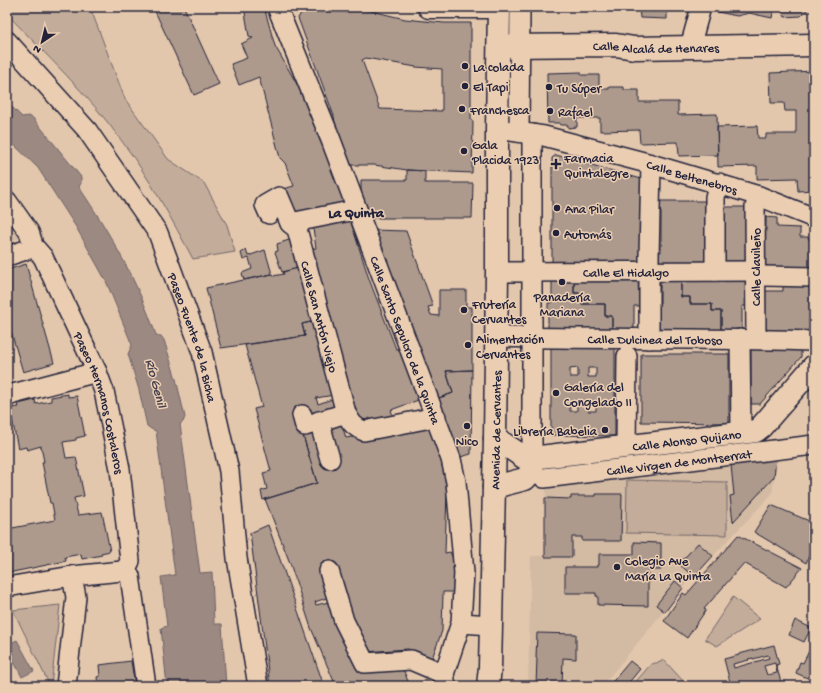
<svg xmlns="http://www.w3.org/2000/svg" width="821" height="693" viewBox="0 0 821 693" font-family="'Gochi Hand',sans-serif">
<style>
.built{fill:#d3baa3}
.green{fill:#c3ac9a;stroke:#72676a}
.water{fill:#9c8982;stroke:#6b6066}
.building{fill:#ad9a8d;stroke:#22223b;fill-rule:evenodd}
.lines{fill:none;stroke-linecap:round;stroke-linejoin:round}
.street-casing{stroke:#22223b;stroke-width:22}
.secondary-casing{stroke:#22223b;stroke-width:25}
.primary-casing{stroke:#22223b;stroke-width:25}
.street{stroke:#ebceb2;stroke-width:19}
.secondary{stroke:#ebceb2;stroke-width:22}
.primary{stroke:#ebceb2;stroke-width:22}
.poi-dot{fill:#22223b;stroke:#ebceb2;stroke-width:1.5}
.labels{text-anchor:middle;stroke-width:3;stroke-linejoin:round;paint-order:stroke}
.street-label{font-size:13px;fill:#22223b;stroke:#ebceb2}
.poi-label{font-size:13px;fill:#22223b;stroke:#ebceb2;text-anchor:start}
.neighbourhood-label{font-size:14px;font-weight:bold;fill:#22223b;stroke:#ebceb2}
.water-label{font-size:14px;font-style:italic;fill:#474150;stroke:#ebceb2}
</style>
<rect width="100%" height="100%" fill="#e3c7ad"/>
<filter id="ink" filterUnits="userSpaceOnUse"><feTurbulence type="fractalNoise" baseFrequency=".025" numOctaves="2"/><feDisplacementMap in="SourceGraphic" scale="8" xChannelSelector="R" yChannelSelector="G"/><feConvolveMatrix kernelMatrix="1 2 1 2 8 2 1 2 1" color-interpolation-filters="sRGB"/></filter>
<g filter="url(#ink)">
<!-- built -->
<path class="built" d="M7,217L21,238L7,242Z
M776,459L772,494L683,588L602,686H528L531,556H545L546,488Z"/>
<!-- green -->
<path class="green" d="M7,7H90L125,99L168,159L204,183L227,225L235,252L193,259C171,218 149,177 121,140C88,94 46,55 7,14Z
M627,480L727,482V535L626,533Z
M733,597L760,619L717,646L705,639Z
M60,605L51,686H50L13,610Z
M663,659L684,682L681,686H632L651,664L661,662Z"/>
<!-- water -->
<path class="water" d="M7,102L22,117L28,116L33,118L81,177V183L79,187C110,233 138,282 156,335L161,336L164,340L176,379L185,417L183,422L180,424L200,573L212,572L214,624H222L226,686H167L161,628L167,626L161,577L175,575L156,431L151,429L147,426L139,390L128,354L132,345L106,281L76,227L38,168L7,138Z
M17,640L34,671L22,677L7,649V645Z"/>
<!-- building -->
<path class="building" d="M153,7H184L219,84L194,95Z
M244,7H264L275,46L298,86L326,146L348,209L294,219L283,189L294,186L285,163L280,158L259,77L239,85L231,64L247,58L241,44L253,38L249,36Z
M305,7H355L405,19L444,23H471V120L473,121L472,173L407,170L374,165H346L337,138L334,116L298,18ZM366,58L416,67L442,69V111L380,109L362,60Z
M639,7H667V19L640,18Z
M714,7H774L772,18L749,13L737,16L713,11Z
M783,7H807V10L801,16L785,17L782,12Z
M814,71V190L798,191L797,178L757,179V166L718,167L717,127L757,126L758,138H766V134H796V111H785L784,103H771L770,73Z
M581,72V75H599V89H609V87H624V90H639V102H678V115L717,114L718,155L679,156L678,142L640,143L639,130L600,131V118H577V127L568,128V125H560V123H548L547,73Z
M556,155L645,180V263H552V158Z
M407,170L425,171V183H473L472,218H366L361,203V180H407Z
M659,201H706L707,263H659V252H661V212H659Z
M723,207H749V263L724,264Z
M349,216L369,279L396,349L401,348L421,399L391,410L395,421L372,426L370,418L359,422L351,393L347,395L312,249L316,248L312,222Z
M766,217L777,218V227L800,228V237H809V240H814V270H765Z
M372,230L406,231L433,306L428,307L431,315L439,316V290H466V307H472V370L446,371L453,393L436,399Z
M295,238L304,266L282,272L275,252L278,251L277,244Z
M246,250L248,256L265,250L272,274L244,280L242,273L252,269L249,258L243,260L241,253Z
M26,264L54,363L23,372L7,318V270Z
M302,267L315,321L302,324L305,336L221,348L206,288L272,274L273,276L284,274L283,272Z
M660,278H681V297H690V304H712V311H721V331H656V303H660Z
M681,278H746V306H742V331H721V311H712V304H690V297H681Z
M552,279H574V293H582V304H605V316H612V330H548V303H552Z
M574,279H638L639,306H634V330H612V316H605V304H582V293H574Z
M783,284H810V292H814V331H765V291H783Z
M315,321L334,395L316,398L318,404L335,398L338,411L308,420L302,432L317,483L263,500L261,491L267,489L263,473L271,471L254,409L262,407L245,345L305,336L302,324Z
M551,345H615V436L551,435ZM578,368V377H570V369ZM588,368H596V377H588ZM570,403H577V411H570ZM588,403H596V411H588Z
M751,347H801V357L760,404H751Z
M641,354H729V423L641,422Z
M472,370L471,454L457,458L436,399L453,393L446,371Z
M68,394V397L77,396L85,436L76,438V440L63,442L66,458L76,457L84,496L74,498L78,515L102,512L110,551L101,553L102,555L82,559L81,554L65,557L66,561L8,573L7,571V529L55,520L52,503H50L42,462H44L41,446L27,450L26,447L18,449L10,408L19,407L18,404L35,400L36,404L51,401V397Z
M340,419L346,438L429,424L440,451L447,491L445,553L450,552L458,569L456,592H443L442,631L431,661L418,654L419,652L408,649L364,652L332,596L315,602L316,605L333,601L362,671L374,672L403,669L410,686H336L311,628L290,563L265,499L317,483L302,432Z
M776,459L774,477L733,522L730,496L734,495L731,465Z
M596,494H622L621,541H582V537H572V557H545V498L571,499V496H596Z
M771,505L814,523V543L806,563L754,532Z
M268,525L324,686H270L250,533Z
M738,535L802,568L786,587L744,563L704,609L706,610L687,638L664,621L683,593L686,595Z
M634,542L661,543V570H648V606L598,605V596H596V593H565V567H597V565H599V554H634Z
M698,543L713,556L694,577L679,564Z
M675,581L683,588L665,612L656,605Z
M795,620L811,628L804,642L789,635Z
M537,633L576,634V659L563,658L562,685H575V686H536L537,658H536Z
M774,645L779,664L776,665L781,682L784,681L785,686H760V684L756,685V686H731L724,659L739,655V654ZM768,655L769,658L734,668L733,664L749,660L748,659L753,658V659ZM775,663L777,673L767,675L764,666Z
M812,645L814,646V681L796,673L800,662L803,663Z
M131,661L135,686H98L97,677L100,676L99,665Z
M630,661L640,669L626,686H609Z
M7,675L12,686H7Z"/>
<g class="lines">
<!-- street casing -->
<g class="street-casing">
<g id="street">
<path id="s1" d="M277,7L331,140L451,459L456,482L464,573L461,623L444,674L446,686"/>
<path id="s2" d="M7,41L87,130L158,233L202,352L229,471L237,558L258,686"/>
<path d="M690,47L701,7"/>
<path id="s3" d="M497,129L544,136L651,164L759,196L814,218"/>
<path d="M519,132L520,7"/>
<path d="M532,134V458"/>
<path d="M7,201L29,232L32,241"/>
<path id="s4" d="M269,214L265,205L279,197L290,223L297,229L346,413C351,423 354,427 364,431L436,417"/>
<path d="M290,223L350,211"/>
<path id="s5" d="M7,256L29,249H36L43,257L97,372L104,391L120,469L130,561L127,567L122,571L72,576L7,587"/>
<path d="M715,271V197L719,183"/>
<path id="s6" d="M497,272L755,271"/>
<path d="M764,276L814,277"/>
<path id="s7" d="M496,337C602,339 708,338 814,341"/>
<path d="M649,339V257L651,164"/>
<path d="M740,339L741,432"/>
<path d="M756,339L755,207L759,196"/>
<path d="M7,397L13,394L97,372"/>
<path d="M302,415L305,426L346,413"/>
<path d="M319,421L330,459"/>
<path d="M626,447L627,356"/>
<path id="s8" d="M544,478L814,445"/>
<path d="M329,571L344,621L365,663L411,660L444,674"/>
<path d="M130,576L146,686"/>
<path d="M461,623L491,625"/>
<path d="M66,686L76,597L72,576"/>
</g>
</g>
<!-- secondary casing -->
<g class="secondary-casing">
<g id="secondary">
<path d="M429,7H499"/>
<path id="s9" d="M499,46L616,45L634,48L814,45"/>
<path id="s10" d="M495,438L525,458H532L756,431L761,427L814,366"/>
<path d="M494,487L525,479L532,471V458"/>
</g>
</g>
<!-- primary casing -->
<g class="primary-casing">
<g id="primary">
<path id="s11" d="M488,686L490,667L491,625L495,438L497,272V129L499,7"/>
</g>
</g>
<!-- street -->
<use href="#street" class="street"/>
<!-- secondary -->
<use href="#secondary" class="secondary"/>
<!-- primary -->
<use href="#primary" class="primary"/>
</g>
</g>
<!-- markers -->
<g class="poi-dot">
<circle cx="465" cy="66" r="4"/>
<circle cx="465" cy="86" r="4"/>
<circle cx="549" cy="87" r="4"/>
<circle cx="462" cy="109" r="4"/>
<circle cx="550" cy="111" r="4"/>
<circle cx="464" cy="151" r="4"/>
<path d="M554 158h4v4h4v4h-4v4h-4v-4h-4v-4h4z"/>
<circle cx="557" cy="208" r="4"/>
<circle cx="556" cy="233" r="4"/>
<circle cx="562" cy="282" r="4"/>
<circle cx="464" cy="310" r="4"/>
<circle cx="468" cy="345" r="4"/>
<circle cx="556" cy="393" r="4"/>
<circle cx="467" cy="426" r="4"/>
<circle cx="605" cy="430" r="4"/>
<circle cx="617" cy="567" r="4"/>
</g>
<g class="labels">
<!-- street labels -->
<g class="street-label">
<text dy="5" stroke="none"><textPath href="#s9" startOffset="157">Calle Alcalá de Henares</textPath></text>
<text dy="5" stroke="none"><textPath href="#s3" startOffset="201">Calle Beltenebros</textPath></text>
<text transform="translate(755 267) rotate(-90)" y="5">Calle Clavileño</text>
<text dy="5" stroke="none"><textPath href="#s6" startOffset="129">Calle El Hidalgo</textPath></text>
<text dy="5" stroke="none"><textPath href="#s4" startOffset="154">Calle San Antón Viejo</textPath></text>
<text dy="5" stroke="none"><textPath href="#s2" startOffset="355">Paseo Fuente de la Bicha</textPath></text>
<text dy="5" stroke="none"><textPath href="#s7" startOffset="159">Calle Dulcinea del Toboso</textPath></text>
<text dy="5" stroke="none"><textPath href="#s1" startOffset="357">Calle Santo Sepulcro de la Quinta</textPath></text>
<text dy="5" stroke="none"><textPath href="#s5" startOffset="198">Paseo Hermanos Costaleros</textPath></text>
<text dy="5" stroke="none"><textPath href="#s11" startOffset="256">Avenida de Cervantes</textPath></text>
<text dy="5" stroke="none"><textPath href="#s10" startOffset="199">Calle Alonso Quijano</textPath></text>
<text dy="5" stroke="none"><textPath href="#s8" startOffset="136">Calle Virgen de Montserrat</textPath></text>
</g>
<!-- poi labels -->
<g class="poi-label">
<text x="473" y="71">La colada</text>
<text x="473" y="91">El Tapi</text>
<text x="557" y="92">Tu Súper</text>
<text x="470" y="114">Franchesca</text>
<text x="558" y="116">Rafael</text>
<text x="472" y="149">Gala<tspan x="472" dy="15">Placida 1923</tspan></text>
<text x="564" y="162">Farmacia<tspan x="564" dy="15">Quintalegre</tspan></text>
<text x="565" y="213">Ana Pilar</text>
<text x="564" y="238">Automás</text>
<text x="562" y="301" text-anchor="middle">Panadería<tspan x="562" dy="15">Mariana</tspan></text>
<text x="472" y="308">Frutería<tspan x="472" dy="15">Cervantes</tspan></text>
<text x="476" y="343">Alimentación<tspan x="476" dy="15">Cervantes</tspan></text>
<text x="564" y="391">Galería del<tspan x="564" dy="15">Congelado II</tspan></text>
<text x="597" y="435" text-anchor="end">Librería Babelia</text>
<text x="467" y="445" text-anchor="middle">Nico</text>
<text x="625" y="565">Colegio Ave<tspan x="625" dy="15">María La Quinta</tspan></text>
</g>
<!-- neighbourhood labels -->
<g class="neighbourhood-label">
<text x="356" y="217">La Quinta</text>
</g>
<!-- water labels -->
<g class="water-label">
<text transform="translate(157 383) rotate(75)" y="5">Río Genil</text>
</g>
</g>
<!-- margin -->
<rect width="821" height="693" fill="none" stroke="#ebceb2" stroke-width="24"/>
<rect x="12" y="12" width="797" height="669" fill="none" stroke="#22223b" stroke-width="1.5" filter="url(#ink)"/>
<!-- north arrow -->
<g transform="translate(42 42) rotate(215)" stroke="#ebceb2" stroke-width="3" paint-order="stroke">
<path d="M0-3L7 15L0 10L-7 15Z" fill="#22223b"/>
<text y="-6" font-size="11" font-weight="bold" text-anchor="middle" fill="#22223b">N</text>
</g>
</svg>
